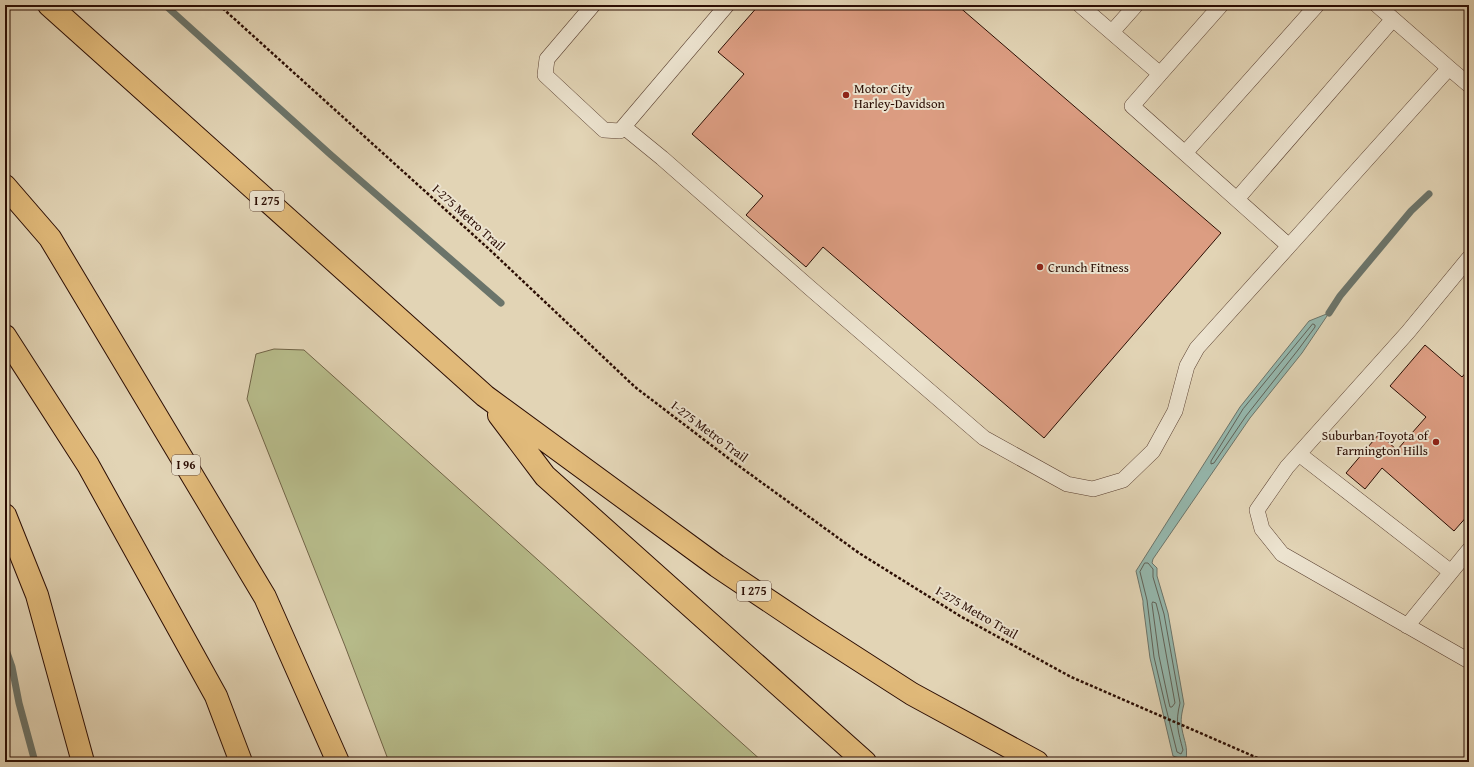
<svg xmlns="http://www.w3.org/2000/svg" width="1474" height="767" viewBox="0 0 1474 767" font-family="'Gentium Book Plus',serif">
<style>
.green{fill:#b7bc8b;stroke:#716447}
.water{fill:#95b8ae;stroke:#6b746a}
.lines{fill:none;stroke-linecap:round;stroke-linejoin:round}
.shore{stroke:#606258;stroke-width:1}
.stream{stroke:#6b746a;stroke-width:7}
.building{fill:#dc9d82;stroke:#2b0d03}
.lane-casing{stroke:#593f30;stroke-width:16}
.highway-casing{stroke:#2b0d03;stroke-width:24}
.path{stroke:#2b0d03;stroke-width:2.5;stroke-dasharray:3 2;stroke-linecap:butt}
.lane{stroke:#ece3cf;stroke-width:15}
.highway{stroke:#e1ba7a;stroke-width:22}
.poi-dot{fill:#8f2418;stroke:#ece3cf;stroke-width:1.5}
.labels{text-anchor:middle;stroke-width:4;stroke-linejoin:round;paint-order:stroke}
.shield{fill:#ece3cf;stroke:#654d40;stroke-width:1}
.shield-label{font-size:12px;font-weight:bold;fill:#2b0d03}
.poi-label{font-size:13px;fill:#2b0d03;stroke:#ece3cf;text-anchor:start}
.street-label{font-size:13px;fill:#2b0d03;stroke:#ece3cf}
</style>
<rect width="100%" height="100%" fill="#e2d4b5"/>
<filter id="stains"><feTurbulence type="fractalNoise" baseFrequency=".005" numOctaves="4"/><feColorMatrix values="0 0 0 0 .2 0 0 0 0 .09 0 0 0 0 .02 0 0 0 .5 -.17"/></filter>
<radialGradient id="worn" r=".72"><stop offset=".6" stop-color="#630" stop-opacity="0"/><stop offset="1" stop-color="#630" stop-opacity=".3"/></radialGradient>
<!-- green -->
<path class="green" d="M274,349L304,350L763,762H389L345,646L247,399L256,354Z"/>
<!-- water -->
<path class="water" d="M1329,313L1302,353L1250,418L1153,559L1152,563L1157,568V576L1168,613L1184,704C1182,712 1180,720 1182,729C1184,741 1188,746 1186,760L1173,756L1150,658L1143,604V601L1136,571L1240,407L1309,321Z"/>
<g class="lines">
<!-- shore -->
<path class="shore" d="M1313,324L1315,325V327L1298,350L1246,416L1214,463L1211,464V461L1243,409Z
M1145,563H1148L1153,569V577L1164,614L1180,703C1175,723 1178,731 1183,750L1181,754L1177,752L1165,704L1154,657L1147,600L1140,572Z
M1153,602L1156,603L1159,615L1175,703L1172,707H1170L1169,703L1159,656L1152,604Z"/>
<!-- stream -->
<path class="stream" d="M165,5L331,155L501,303
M1329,313L1340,296L1411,211L1429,194
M5,647L12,667L19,703L35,762"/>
</g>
<!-- building -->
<path class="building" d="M759,5H957L1221,233L1044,438L823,247L806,267L746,215L763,196L692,134L744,74L718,52Z
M1425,345L1462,377L1469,369V514L1454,531L1382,468L1365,489L1346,473L1379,434L1397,450L1426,417L1390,386Z"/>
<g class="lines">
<!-- lane casing -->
<g class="lane-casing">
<path id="lane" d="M593,5L547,59L545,75L604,130L620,131L727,5
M1080,5L1160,74L1132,106L1289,246L1449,68L1377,5
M1112,32L1136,5
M1449,68L1469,85
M1160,74L1221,5
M624,127L662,158L810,288L984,438L1067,484L1093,489L1123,480L1153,451L1175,411L1187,366L1197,348L1289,246
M1185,153L1317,5
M1237,199L1393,19
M1469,258L1408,332L1287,467L1257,510L1262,529L1282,554L1469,661
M1299,454L1451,572
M1407,626L1469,550"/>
</g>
<!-- highway casing -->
<g class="highway-casing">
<path id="highway" d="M49,5L485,396L717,566L814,631L912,694L1037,762
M5,186L50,238L265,597L338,762
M5,336L88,465L216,696L241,762
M499,415L545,476L865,762
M5,515L37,595L83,762"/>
</g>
<!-- path -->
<path class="path" d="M219,5L490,250L635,387L732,461L859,553L960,616L1071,677L1267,762"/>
<!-- lane -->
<use href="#lane" class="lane"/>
<!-- highway -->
<use href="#highway" class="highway"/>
</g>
<!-- markers -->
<g class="poi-dot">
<circle cx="846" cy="95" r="4"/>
<circle cx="1040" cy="267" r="4"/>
<circle cx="1436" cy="442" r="4"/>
</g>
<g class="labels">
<!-- shield labels -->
<g class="shield">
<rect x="250" y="191" width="34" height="20" rx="3"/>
<rect x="172" y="455" width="28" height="20" rx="3"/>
<rect x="737" y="581" width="34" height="20" rx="3"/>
</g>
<g class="shield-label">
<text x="267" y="205">I 275</text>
<text x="186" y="469">I 96</text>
<text x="754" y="595">I 275</text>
</g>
<!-- poi labels -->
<g class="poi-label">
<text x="854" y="93">Motor City<tspan x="854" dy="15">Harley-Davidson</tspan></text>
<text x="1048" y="272">Crunch Fitness</text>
<text x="1428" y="440" text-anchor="end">Suburban Toyota of<tspan x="1428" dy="15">Farmington Hills</tspan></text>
</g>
<!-- street labels -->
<g class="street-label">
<text transform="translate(469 217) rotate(42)" y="5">I-275 Metro Trail</text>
<text transform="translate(710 431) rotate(37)" y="5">I-275 Metro Trail</text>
<text transform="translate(977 612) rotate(30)" y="5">I-275 Metro Trail</text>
</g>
</g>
<!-- margin -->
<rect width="1474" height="767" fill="none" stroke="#e2d4b5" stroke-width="20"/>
<rect x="6" y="6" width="1462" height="755" fill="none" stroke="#2b0d03" stroke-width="2"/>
<rect x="10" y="10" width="1454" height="747" fill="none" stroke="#2b0d03"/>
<rect width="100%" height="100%" filter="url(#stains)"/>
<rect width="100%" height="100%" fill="url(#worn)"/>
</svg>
